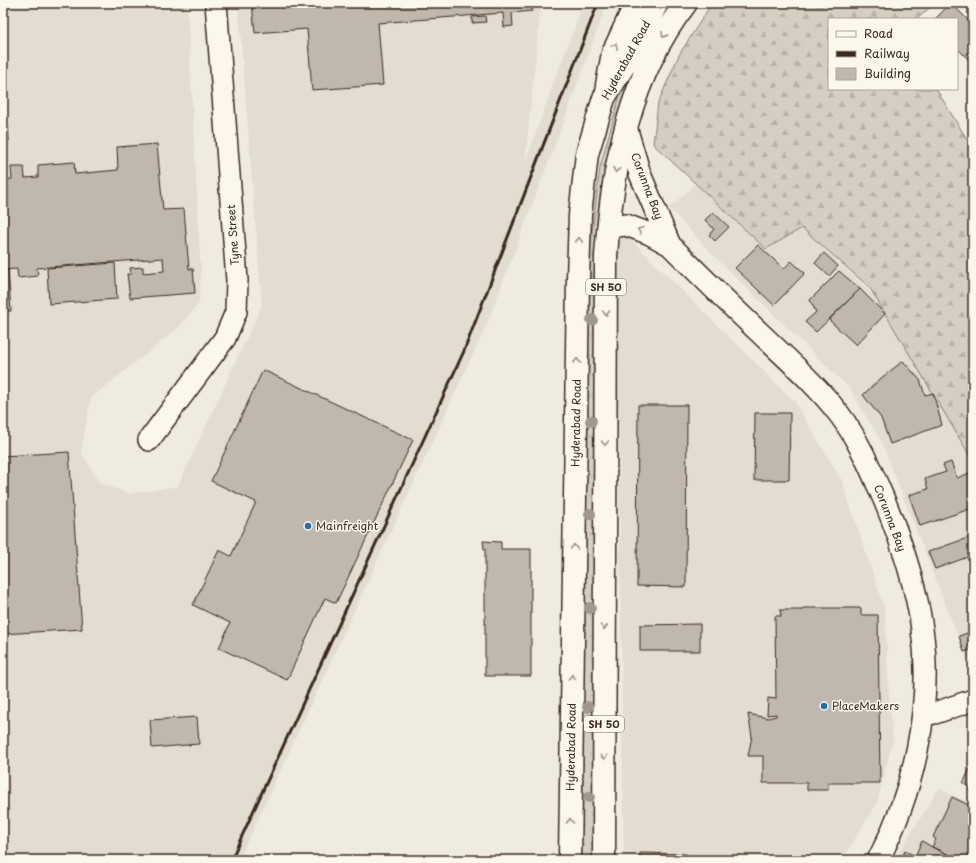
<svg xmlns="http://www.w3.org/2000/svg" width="976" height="863" viewBox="0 0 976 863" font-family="'Playpen Sans',sans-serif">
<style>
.built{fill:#e2dcd1}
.grass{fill:url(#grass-tufts);stroke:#887c70}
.forest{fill:url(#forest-firs);stroke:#887c70}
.building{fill:#c0b8ad;stroke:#3b2a1e}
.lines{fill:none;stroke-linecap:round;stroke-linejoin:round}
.minor-casing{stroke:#3b2a1e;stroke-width:24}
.highway-casing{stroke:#3b2a1e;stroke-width:25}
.minor{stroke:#fbf7ec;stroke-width:21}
.highway{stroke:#fbf7ec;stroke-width:22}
.rail{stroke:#3b2a1e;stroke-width:3}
.tree{fill:#a2978c}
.oneway{stroke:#9b9085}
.poi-dot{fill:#1f6fb2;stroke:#fbf7ec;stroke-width:1.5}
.labels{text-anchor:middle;stroke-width:3;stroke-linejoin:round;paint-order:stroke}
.shield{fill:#fbf7ec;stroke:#75685c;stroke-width:1}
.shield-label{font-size:10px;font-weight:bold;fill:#3b2a1e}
.street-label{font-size:11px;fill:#3b2a1e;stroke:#fbf7ec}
.poi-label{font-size:11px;fill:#3b2a1e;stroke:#fbf7ec;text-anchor:start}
</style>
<defs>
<pattern id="grass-tufts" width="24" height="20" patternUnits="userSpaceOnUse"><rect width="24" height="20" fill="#d5cec3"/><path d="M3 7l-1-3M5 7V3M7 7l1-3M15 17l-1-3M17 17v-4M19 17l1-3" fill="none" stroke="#b8b1a7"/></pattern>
<pattern id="forest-firs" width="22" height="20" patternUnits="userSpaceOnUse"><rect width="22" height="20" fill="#d5cec3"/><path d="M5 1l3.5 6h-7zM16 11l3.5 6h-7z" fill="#b8b1a7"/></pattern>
</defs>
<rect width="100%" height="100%" fill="#f0ebe0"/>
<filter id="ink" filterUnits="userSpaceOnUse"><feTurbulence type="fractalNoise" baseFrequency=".025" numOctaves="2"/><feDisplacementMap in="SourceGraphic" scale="8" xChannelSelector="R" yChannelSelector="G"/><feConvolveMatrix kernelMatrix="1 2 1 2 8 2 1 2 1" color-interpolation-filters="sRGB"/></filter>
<g filter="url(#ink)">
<!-- built -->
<path class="built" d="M3,3H187L201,273L199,303L178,328L91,398L81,451L99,482L129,494L178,486L262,305L238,3H544L540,13L525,163L557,73L584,3H607L563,124L486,326L239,860H3Z
M695,184L766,249L802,228L876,297L973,461V664L966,657L881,441L850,389L715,257L669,208Z
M626,235L795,402L842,481L885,610L889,694L893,740L877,803L842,860H624L616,240Z
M939,788L973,805V860H894Z"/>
<!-- grass -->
<path class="grass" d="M665,3H672L660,23L600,209L595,248L593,860H580L587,321L590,248L600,167L622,87Z"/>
<!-- forest -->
<path class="forest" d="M712,3H935L917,19H829V89H936L973,149V461L870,288L802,228L766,249L653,144L658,103L679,55Z"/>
<!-- building -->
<path class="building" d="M252,3H532V11L512,13L513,26L504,27L503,13L378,23L383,85L312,90L307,29L255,33Z
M951,3L973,25V64L958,49L957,50V19H935Z
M485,16L486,22L472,23V17Z
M3,122V127L8,126L9,141L3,142Z
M157,144L163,210L184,209L189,269H193L195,293L130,298L127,274H131L130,268L143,267V273L164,271L163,258L37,268L38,276L18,278L17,269L3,270V180L12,179L11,167H24L25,178L38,177V165L74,162L75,174L118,170L117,147Z
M713,212L729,227L715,241L709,235L714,229L705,220Z
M758,245L784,269L791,261L805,273L774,305L735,268Z
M824,253L838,266L829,276L815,263Z
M115,263L117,299L49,304L47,268Z
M3,270H8L11,311H3Z
M839,271L860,289L816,332L805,322L816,312L810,300Z
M860,289L885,314L856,345L829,320Z
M903,361L920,380L925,395L933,393L942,425L890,444L881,418L863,395L880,379Z
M263,370L413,440L336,603L325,598L287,680L219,648L230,623L193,605L219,550L231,556L256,502L211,481Z
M638,405H687L686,587L637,586Z
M755,413H790L789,480H754Z
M69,452L82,629L3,634V456Z
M951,462L957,478L972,472L973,508L920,526L909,495L928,489L925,479L946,472L943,465Z
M973,536V555L935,569L928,552Z
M483,541L501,542V549H531V676H485V549H484Z
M803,608H861V615H878L880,783H828V790H807V783H763V756H748L752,736L748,714L768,718L776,716V714L767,715L768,698L776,699L775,616H781L780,610H803Z
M700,624V651H640V625Z
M973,631V649L964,652L959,636Z
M197,717L199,744L152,748L150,720Z
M973,763V792L969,790L970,787L963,783Z
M952,797L973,807V860H960L932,847L936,839L933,837Z
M922,841L932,847L960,860H901L905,851L915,856Z
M640,853L686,854V860H640Z"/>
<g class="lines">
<!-- minor casing -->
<g class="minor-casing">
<path id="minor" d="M626,127L640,174L670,245
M608,227L626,225L650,234L670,245C699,274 729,304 759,332C786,358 816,384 839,414C859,440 872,472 885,502C902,543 916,585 922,629C933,705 914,792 878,860
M149,440L225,338L236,312L237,280L216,3
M923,715L935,713L973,700"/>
</g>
<!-- highway casing -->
<g class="highway-casing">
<path id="highway" d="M607,85L613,53L636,3
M570,860L578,279L580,215L587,154L604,98L633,51L657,3
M604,860L606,256C612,167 630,75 686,3"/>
</g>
<!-- minor -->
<use href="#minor" class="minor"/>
<!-- highway -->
<use href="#highway" class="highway"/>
<!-- rail -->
<path class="rail" d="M231,860L464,351L598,3"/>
</g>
<!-- trees -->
<g class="tree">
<circle cx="592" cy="320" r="6"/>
<circle cx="591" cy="421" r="6"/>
<circle cx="590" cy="514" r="6"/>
<circle cx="590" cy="608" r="6"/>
<circle cx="588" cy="707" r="6"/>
<circle cx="589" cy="797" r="6"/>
</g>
<!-- one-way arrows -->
<defs><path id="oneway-chevron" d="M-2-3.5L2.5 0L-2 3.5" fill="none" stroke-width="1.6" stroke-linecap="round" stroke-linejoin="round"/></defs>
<g class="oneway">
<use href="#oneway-chevron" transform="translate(664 35) rotate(120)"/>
<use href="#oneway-chevron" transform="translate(615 46) rotate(-65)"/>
<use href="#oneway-chevron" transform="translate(616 170) rotate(101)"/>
<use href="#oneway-chevron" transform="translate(640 230) rotate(-159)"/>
<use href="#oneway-chevron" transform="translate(579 240) rotate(-88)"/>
<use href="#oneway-chevron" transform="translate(606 313) rotate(90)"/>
<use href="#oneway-chevron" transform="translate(577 361) rotate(-89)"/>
<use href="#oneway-chevron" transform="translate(605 443) rotate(90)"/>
<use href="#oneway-chevron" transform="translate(574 547) rotate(-89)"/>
<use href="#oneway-chevron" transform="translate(604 627) rotate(90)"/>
<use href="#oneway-chevron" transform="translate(572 677) rotate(-89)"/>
<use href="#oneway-chevron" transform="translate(604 757) rotate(90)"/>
<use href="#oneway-chevron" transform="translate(570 821) rotate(-89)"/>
</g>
</g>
<!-- markers -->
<g class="poi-dot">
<circle cx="308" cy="526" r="4"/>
<circle cx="824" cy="706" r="4"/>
</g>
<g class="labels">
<!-- shield labels -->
<g class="shield">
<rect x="586" y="279" width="40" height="16" rx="3"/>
<rect x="584" y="716" width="40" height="16" rx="3"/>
</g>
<g class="shield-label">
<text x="606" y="291">SH 50</text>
<text x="604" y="728">SH 50</text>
</g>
<!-- street labels -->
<g class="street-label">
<text transform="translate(626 60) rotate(-61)" y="4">Hyderabad Road</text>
<text transform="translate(647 186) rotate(69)" y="4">Corunna Bay</text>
<text transform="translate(233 235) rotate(-94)" y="4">Tyne Street</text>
<text transform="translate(576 423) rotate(-89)" y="4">Hyderabad Road</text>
<text transform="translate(890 518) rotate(69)" y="4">Corunna Bay</text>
<text transform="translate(571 747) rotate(-89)" y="4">Hyderabad Road</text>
</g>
<!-- poi labels -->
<g class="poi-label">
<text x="316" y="530">Mainfreight</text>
<text x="832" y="710">PlaceMakers</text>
</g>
</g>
<!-- margin -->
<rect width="976" height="863" fill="none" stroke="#fbf7ec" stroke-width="16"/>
<rect x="8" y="8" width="960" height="847" fill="none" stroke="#3b2a1e" stroke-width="1.5" filter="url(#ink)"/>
<!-- legend -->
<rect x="828" y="18" width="130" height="72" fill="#fbf7ec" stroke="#aea59a"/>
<rect x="836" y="31" width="20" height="6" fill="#fbf7ec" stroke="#aea59a"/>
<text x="864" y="38" font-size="12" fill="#3b2a1e">Road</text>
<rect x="836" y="51" width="20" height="6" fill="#3b2a1e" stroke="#aea59a"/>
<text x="864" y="58" font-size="12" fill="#3b2a1e">Railway</text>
<rect x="836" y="68" width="20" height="12" fill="#c0b8ad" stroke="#aea59a"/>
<text x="864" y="78" font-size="12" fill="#3b2a1e">Building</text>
</svg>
